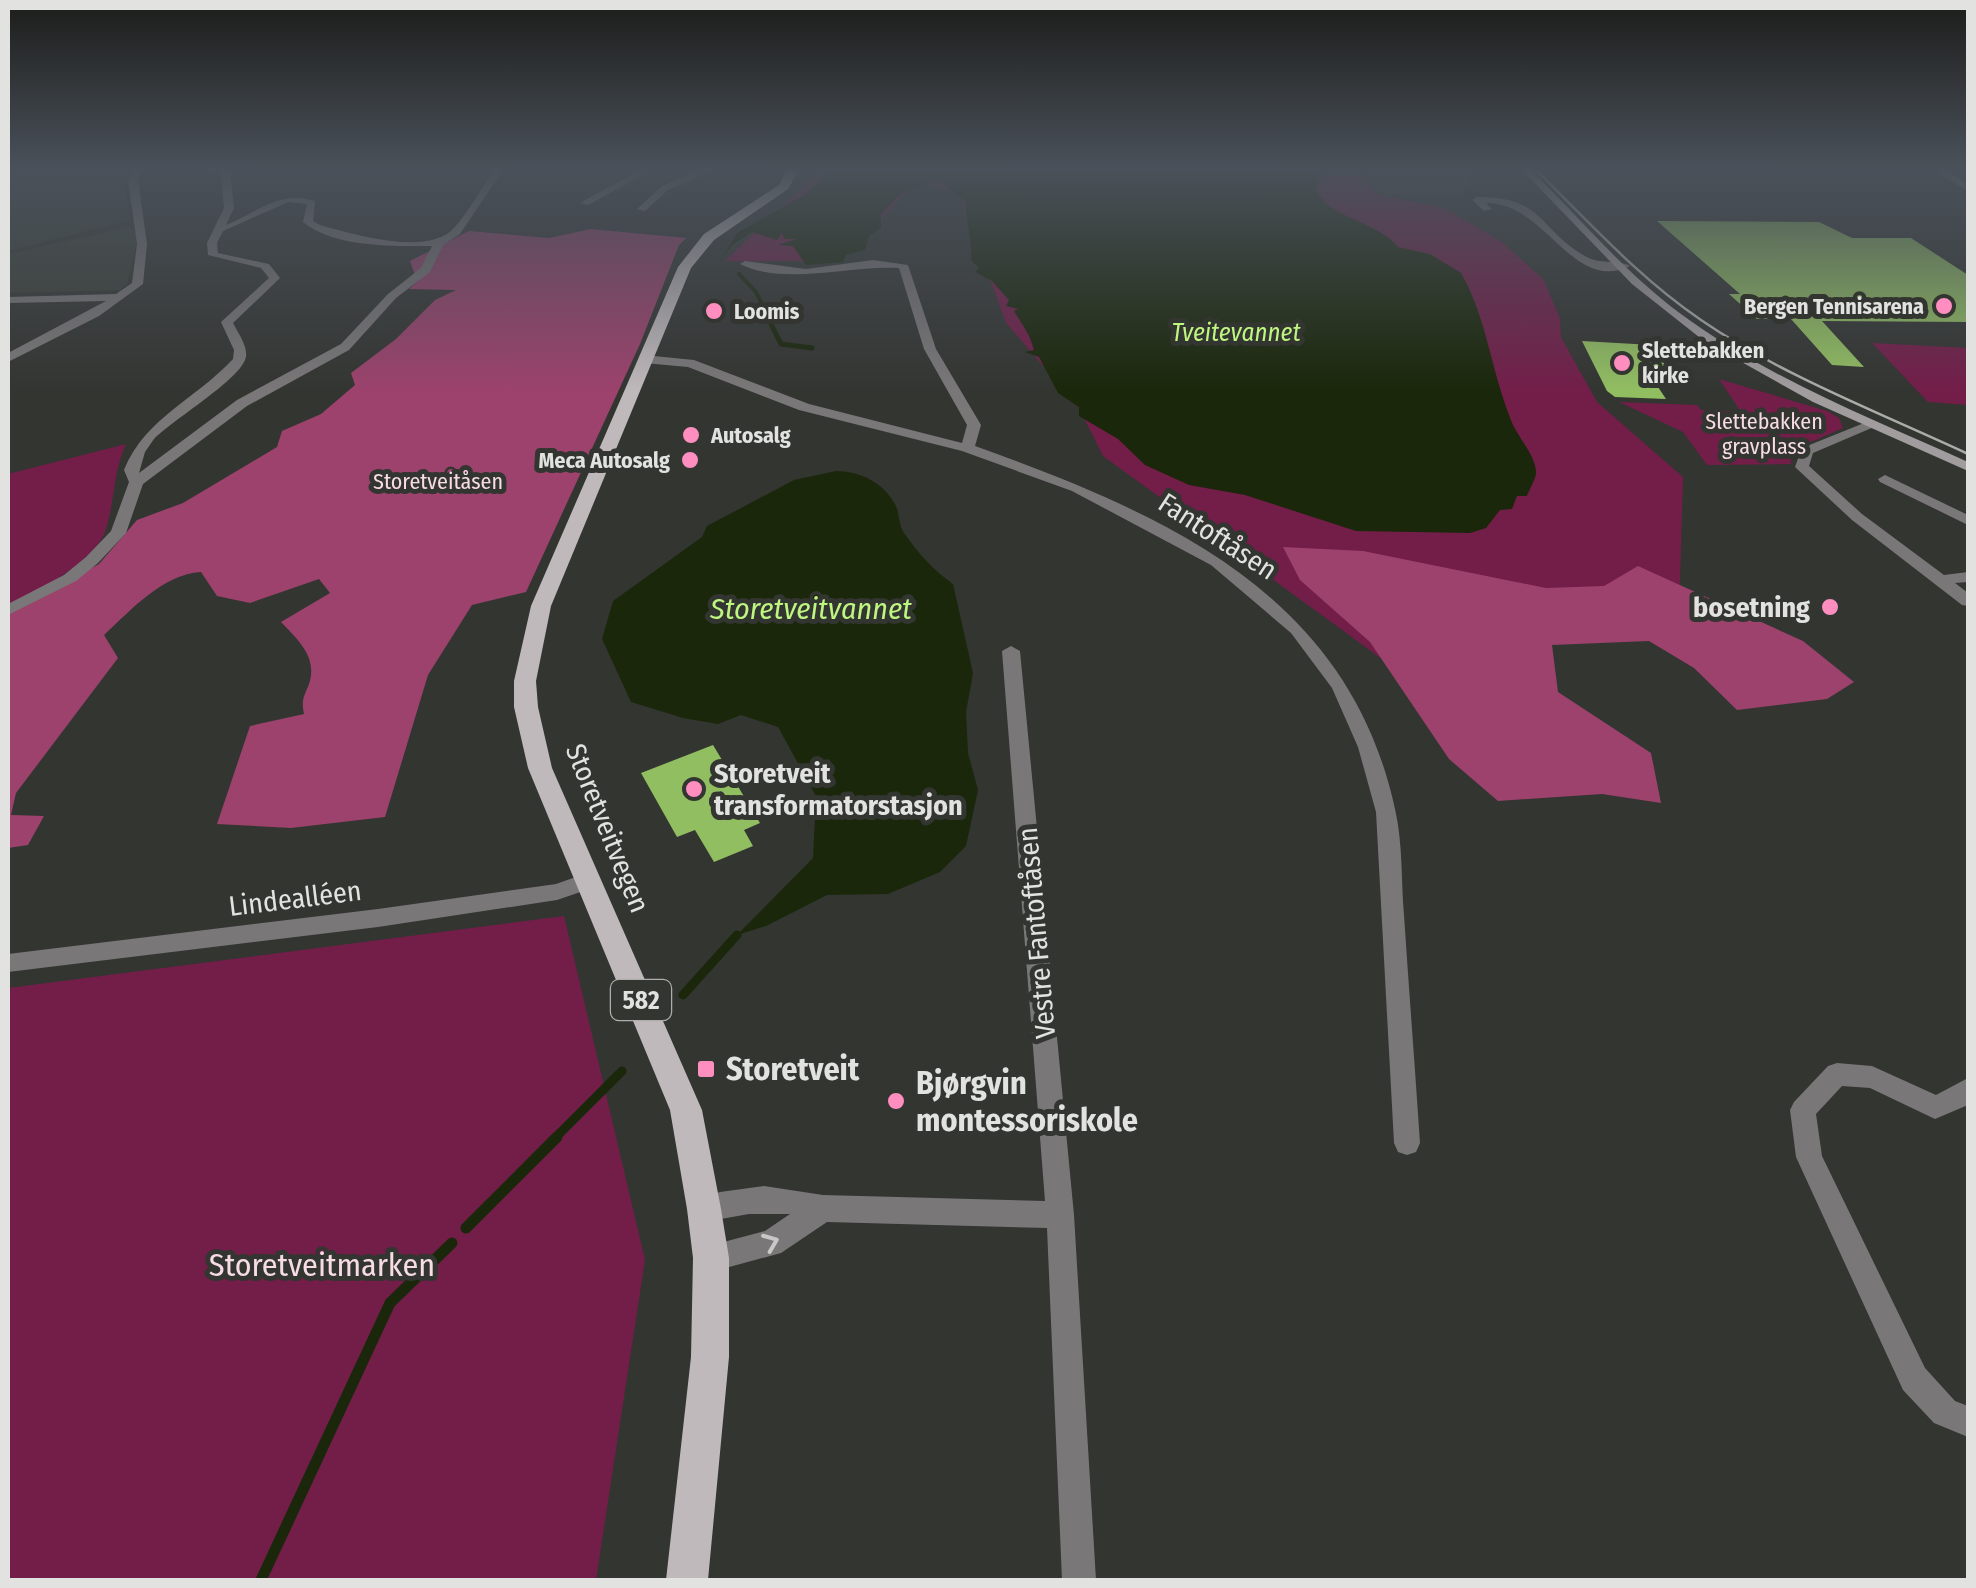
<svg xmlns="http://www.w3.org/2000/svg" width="1976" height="1588" viewBox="0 0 1976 1588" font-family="'Fira Sans Condensed',sans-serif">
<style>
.built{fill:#3b4036}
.green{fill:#721e49}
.forest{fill:#9c426d}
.water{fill:#1a270a}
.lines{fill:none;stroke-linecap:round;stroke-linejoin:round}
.stream-far3{stroke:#1a270a;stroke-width:4}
.stream-far2{stroke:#1a270a;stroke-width:5}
.stream-far1{stroke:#1a270a;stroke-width:9}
.stream{stroke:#1a270a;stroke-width:11}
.building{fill:#92be62}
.minor{fill:#7a7778;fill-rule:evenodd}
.secondary{fill:#a19c9e;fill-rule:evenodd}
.primary{fill:#bfb9bb;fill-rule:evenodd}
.tram{stroke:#aaaca8;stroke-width:2.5}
.oneway{stroke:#c8c8c6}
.poi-dot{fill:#fd8ebf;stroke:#333531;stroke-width:4}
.labels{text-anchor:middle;stroke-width:10;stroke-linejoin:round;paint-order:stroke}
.far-poi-label{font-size:22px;font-weight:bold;fill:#e2e3e0;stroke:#333531;text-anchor:start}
.far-park-label{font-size:22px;fill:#f7dce6;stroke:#333531}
.far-water-label{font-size:25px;font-style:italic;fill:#bef680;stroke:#333531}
.shield{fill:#333531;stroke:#aeafac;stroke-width:2.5}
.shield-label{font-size:25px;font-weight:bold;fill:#e2e3e0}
.street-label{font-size:28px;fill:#e2e3e0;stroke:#333531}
.poi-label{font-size:28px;font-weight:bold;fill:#e2e3e0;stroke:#333531;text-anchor:end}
.water-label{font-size:30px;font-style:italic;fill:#bef680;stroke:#333531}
.near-poi-label{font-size:32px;font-weight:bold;fill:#e2e3e0;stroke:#333531;text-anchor:start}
.near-park-label{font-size:32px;fill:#f7dce6;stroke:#333531}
</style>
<rect width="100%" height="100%" fill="#333531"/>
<!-- built -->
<path class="built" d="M8,170H129L124,182L130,220L8,251Z
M1363,170H1485L1488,173H1472L1461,195H1387L1379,193Z
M129,227L138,236L127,284L120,290L8,293V254Z"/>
<!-- green -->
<path class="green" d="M821,170H1360L1376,194L1444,208L1502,242L1544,280L1560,319L1561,337L1597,402L1683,477L1679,614L1408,678L1103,456L1078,406L1006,323L959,194L918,181L840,261H725Z
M1872,343L1968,348V405L1928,402Z
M1719,379L1827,411L1839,418L1843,428L1790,451L1791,464L1707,465L1683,432L1619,402L1697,405L1701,410L1741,412Z
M126,444C113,472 115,500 106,529C97,560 35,593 8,608V474Z
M564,916L645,1260L596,1580H8V988Z"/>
<!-- forest -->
<path class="forest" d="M591,229L686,238L679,245L640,344L526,592L472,605L428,675L385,817L291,828L217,824L250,726L304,714C301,699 304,697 309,684C318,657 298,640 281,622L330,593L319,579L250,603L217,596L201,572C163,574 131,610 104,635L118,658L16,793L11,815L44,816L28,845L8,848V613L99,564L137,520L183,503L277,447L282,431L321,414L355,385L351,373L396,339L435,300L456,290L409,289L425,275H415L410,261L469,231L549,238Z
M1283,547L1363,551L1546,588L1604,586L1638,566L1803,641L1854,682L1827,699L1737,710L1694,668L1649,641L1552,645L1558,692L1651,753L1661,803L1602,794L1498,801L1449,759L1370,642L1300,580Z"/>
<!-- water -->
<path class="water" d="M831,170H1322L1316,190C1328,218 1378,221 1398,247L1430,254L1461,273C1488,320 1490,370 1513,425C1519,438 1537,458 1536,474C1535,480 1529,490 1527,496H1517L1512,509L1500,510L1486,528L1470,533L1356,531L1245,495L1189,485L1145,465L1118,439L1079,416V407L1058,393L1039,357L1025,352L1034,350C1029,332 1024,328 1014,311L1018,309L1006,306L1009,300L992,281L975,272L979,268L971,260C973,241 966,224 966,202L938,181L901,194L881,214V228L869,236L865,250L846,255L843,262L806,265L793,246L779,245L796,239H784L782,233L777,240L752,232L732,245L723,257L737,233L804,195Z
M836,471C859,471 883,482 895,504C900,513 898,524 904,533C918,553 933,570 953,584L973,673L966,712L968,753L978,790L966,846L940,872L888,894L827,895L766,926L737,935L813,858L816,796L778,727L741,715L718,724L683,718L631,702L602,639L613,601L702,537L707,526L794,480Z"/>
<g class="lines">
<!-- stream-far3 -->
<path class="stream-far3" d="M739,274L756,292L773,327"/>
<!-- stream-far2 -->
<path class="stream-far2" d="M771,324L781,344L812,348"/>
<!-- stream-far1 -->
<path class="stream-far1" d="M683,995L737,935
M554,1139L622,1071"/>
<!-- stream -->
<path class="stream" d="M466,1228L557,1137
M261,1580L390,1303L452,1243"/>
</g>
<!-- building -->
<path class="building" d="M1657,221L1819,222L1852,238H1911L1968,275V322L1822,321L1864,367L1832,365L1791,319H1757L1729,294H1740Z
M1582,341L1652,345L1672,375L1656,384L1666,399L1615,397L1607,391Z
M713,745L760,823L744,830L753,846L714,862L695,830L677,837L641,773Z"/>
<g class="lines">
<!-- minor -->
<path class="minor" d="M134,170H143L138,180L147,244L143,284L99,316L8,362V353L106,301L8,303V297L116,294L132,283L137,244L128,180Z
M207,170L230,171L234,208L226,225C258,212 279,190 315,201L313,221L320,225C352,234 428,257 454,228C469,211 481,189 494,170H503L460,234L443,245L430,272L396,298L349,350L247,406L143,484L126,533L98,563L76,581L8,615V604L64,575L86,557L111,531L129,482L124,470C145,418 196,399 233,359L234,350L221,322L269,278L261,268L208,255L207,243L224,208L221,173ZM288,202L307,204L303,222C335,248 393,246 432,246L421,268L388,294L341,344L237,400L139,473L145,452L154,439C174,419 236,382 245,360C250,349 238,333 233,323L280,278L269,264L218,253L217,243L223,231Z
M640,170H652L588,205L580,203Z
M700,170H713L668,190L645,211L637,209L662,186Z
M1933,170H1944L1968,184V191Z
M1477,197C1544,196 1538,229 1585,256C1600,265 1617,259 1630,266C1572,294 1546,202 1486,203L1492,209L1484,211L1472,200Z
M873,260L908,265L936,349L981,425L975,446C1163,514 1348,592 1395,809C1403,843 1401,881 1404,915C1409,991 1415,1067 1420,1143L1416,1152L1407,1155L1398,1152L1394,1143L1376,812L1358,747L1332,688L1291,633L1211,565L1072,491L962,451L799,410L688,367L644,363L638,359L644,355L694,360L809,404L962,443L967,425L924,349L899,268C850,265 784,286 740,264L745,261L806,269Z
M1869,421L1881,424L1813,453L1809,466L1862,514L1944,575L1968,572V582L1955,583L1968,593V606L1962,605L1852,520L1795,467L1802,448Z
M1885,475L1968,515V525L1880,482L1878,479Z
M1011,646L1020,651L1074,1215L1096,1580H1062L1047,1228L827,1222L781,1253L711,1272L701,1268L697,1258L701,1248L765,1231L790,1214H749L704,1222L694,1218L690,1209L694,1200L720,1192L764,1186L823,1195L1045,1201L1002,651Z
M587,873L595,875L598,881L595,887L557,900L378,927L8,972V954L378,909L556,884Z
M1837,1063L1872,1066L1936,1095L1968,1078V1105L1935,1119L1870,1088L1842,1086L1816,1114L1822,1156L1925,1368L1955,1401L1968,1406V1437L1934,1423L1903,1390L1796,1157L1790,1110L1794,1102L1828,1066Z"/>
<!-- secondary -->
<path class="secondary" d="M1522,170H1531C1580,218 1625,273 1681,314C1768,378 1870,418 1968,462V471L1813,402L1704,341L1632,284Z"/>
<!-- primary -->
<path class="primary" d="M787,170H799L788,189L714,240L691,268L551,606L536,681L538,707L552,768L702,1110L721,1209L729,1258V1357L708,1580H666L691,1357L693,1258L687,1209L670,1110L528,768L514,707V681L531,606L678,267L704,234L779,185Z"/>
<!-- tram -->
<path class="tram" d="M1536,170C1589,222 1639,278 1701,320C1783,376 1878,412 1968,454"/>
</g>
<!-- one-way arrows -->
<defs><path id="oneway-chevron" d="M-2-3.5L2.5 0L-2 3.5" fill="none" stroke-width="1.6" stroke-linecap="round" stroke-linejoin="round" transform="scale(2.5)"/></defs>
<use class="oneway" href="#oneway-chevron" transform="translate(771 1242) rotate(-22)"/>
<!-- sky -->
<linearGradient id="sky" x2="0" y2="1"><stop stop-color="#1c1d1b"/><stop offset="0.43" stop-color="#4a515a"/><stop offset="1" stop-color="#4a515a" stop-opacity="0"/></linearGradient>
<rect width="1976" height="392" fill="url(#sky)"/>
<!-- markers -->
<g class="poi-dot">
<circle cx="1944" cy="306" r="10"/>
<circle cx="714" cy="311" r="10"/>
<circle cx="1622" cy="363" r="10"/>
<circle cx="691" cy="435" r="10"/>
<circle cx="690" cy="460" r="10"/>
<circle cx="1830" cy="607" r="10"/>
<circle cx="694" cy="789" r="10"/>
<rect x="696" y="1059" width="20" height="20" rx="5"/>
<circle cx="896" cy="1101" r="10"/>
</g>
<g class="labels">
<!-- far-poi labels -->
<g class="far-poi-label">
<text x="1924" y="314" text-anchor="end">Bergen Tennisarena</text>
<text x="734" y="319">Loomis</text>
<text x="1642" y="358">Slettebakken<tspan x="1642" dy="25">kirke</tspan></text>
<text x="711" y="443">Autosalg</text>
<text x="670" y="468" text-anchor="end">Meca Autosalg</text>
</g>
<!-- far-park labels -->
<g class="far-park-label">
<text x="1764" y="429">Slettebakken<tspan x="1764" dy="25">gravplass</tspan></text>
<text x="438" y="489">Storetveitåsen</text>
</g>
<!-- far-water labels -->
<g class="far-water-label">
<text x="1236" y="341">Tveitevannet</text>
</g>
<!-- shield labels -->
<rect class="shield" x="611" y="980" width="60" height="40" rx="8"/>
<g class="shield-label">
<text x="641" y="1009">582</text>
</g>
<!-- street labels -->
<g class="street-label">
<text transform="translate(1218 536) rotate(33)" y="10">Fantoftåsen</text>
<text transform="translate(608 828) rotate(68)" y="10">Storetveitvegen</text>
<text transform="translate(295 898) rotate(-7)" y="10">Lindealléen</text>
<text transform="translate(1036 933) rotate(-95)" y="10">Vestre Fantoftåsen</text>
</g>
<!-- poi labels -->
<g class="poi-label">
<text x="1810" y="617">bosetning</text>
<text x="714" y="783" text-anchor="start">Storetveit<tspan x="714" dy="32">transformatorstasjon</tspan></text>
</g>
<!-- water labels -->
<g class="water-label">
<text x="811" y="619">Storetveitvannet</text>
</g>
<!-- near-poi labels -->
<g class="near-poi-label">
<text x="726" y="1080">Storetveit</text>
<text x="916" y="1094">Bjørgvin<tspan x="916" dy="37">montessoriskole</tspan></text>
</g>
<!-- near-park labels -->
<g class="near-park-label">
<text x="322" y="1276">Storetveitmarken</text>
</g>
</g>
<!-- border -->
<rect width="1976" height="1588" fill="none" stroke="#e2e3e0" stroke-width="20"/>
</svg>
